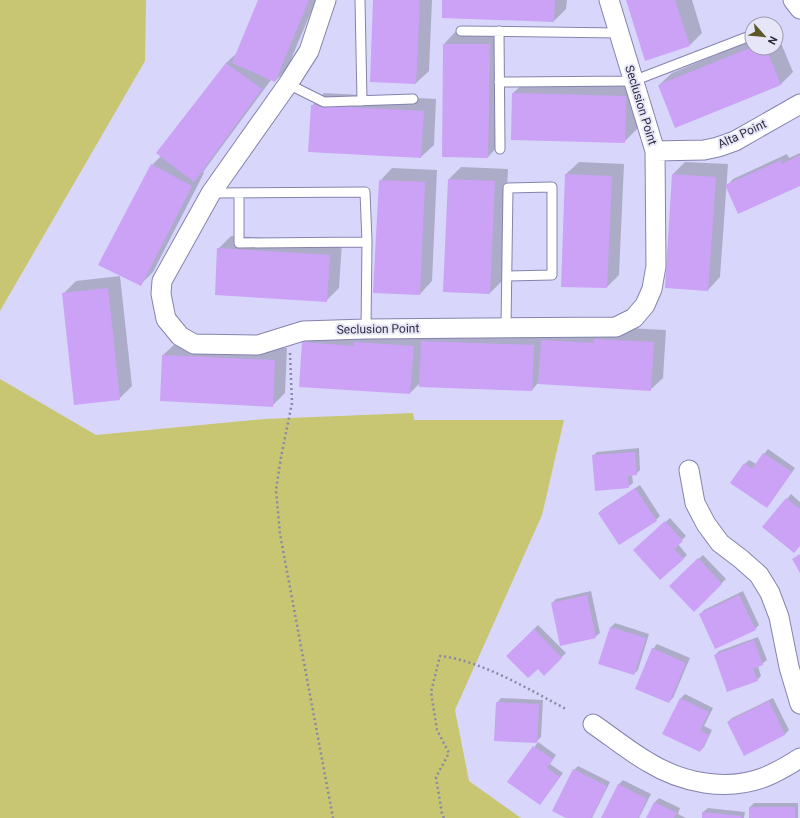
<svg xmlns="http://www.w3.org/2000/svg" width="800" height="818" viewBox="0 0 800 818" font-family="Roboto,sans-serif">
<style>
.green{fill:#c8c573}
.shadow{fill:#0003}
.building{fill:#cca2f7}
.lines{fill:none;stroke-linecap:round;stroke-linejoin:round}
.service-casing{stroke:#8583ac;stroke-width:11}
.minor-casing{stroke:#8583ac;stroke-width:21}
.path{stroke:#8a89a5;stroke-width:2.5;stroke-dasharray:2 3;stroke-linecap:butt}
.service{stroke:#fff;stroke-width:9}
.minor{stroke:#fff;stroke-width:19}
.labels{text-anchor:middle;stroke-width:4;stroke-linejoin:round;paint-order:stroke}
.street-label{font-size:12px;fill:#2d2c3d;stroke:#e6e6f8}
</style>
<rect width="100%" height="100%" fill="#d8d7fb"/>
<!-- green -->
<path class="green" d="M0,0H146L145,61L0,311Z
M0,379L96,435L265,419L413,413L414,420H564L542,515L455,710L469,781L521,818H0Z"/>
<!-- shadow -->
<path class="shadow" d="M259,0H316L287,69L275,81L271,80L203,172L204,173L153,272L141,284L152,165L161,156L157,153L226,63L237,53Z
M374,0H432L429,71L416,83L371,81Z
M443,0H567L566,9L554,21Z
M627,0H692L702,33L690,45Z
M456,31L502,32L500,144L488,157L444,44Z
M776,31L793,72L780,85H659L672,73L752,40V48H776Z
M526,81L638,84L637,129L624,142L513,93Z
M324,93L436,99L434,145L421,157L312,106Z
M800,153V185L727,186L733,179L787,154L789,158Z
M579,162L624,164L619,275L607,287L566,174Z
M685,162L728,164L720,277L708,290L673,174Z
M461,167L508,169L503,280L490,293L444,291L449,179Z
M392,168L437,170L432,281L420,294L380,181Z
M231,236L342,242L339,288L327,300L218,249Z
M120,276L132,386L119,399L63,294L76,281Z
M608,327L666,330L663,378L650,390L538,383L532,390L421,382L410,393L300,386L303,343L315,330Z
M176,343L287,348L285,393L272,406L163,355Z
M639,448L640,470L636,474L632,475L633,483L628,487L593,456L597,452Z
M768,449L795,468L767,507L745,464L749,460L756,464Z
M640,485L660,516L656,520L599,513L603,509Z
M791,494L800,502V545L763,527Z
M670,518L686,536L678,544L687,555L683,559L639,546Z
M703,555L726,579L694,610L670,586Z
M591,591L600,633L595,637L552,603L556,599Z
M743,591L759,625L755,629L700,615L704,610Z
M615,623L649,634L638,670L634,674L611,627Z
M538,625L566,653L544,674L538,668L507,656Z
M758,637L767,660L762,664L758,666L761,676L757,680L715,655L719,651Z
M657,644L690,658L673,698L669,702L653,649Z
M685,694L713,708L704,726L712,730L704,747L700,751L664,733L681,698Z
M501,698L543,700L541,737L537,741L497,703Z
M773,698L789,730L785,734L744,754L728,722L732,718Z
M538,742L556,755L550,764L563,773L540,804L509,782Z
M578,766L610,782L592,818H568L574,770Z
M623,780L651,794L639,818H602L619,784Z
M659,798L680,808L678,814L686,818H647L655,802Z
M754,803H798V818H750V807Z
M708,808L745,812L744,818H703V812Z"/>
<!-- building -->
<path class="building" d="M258,0H309L275,82L232,63Z
M373,0H420L416,84L370,82Z
M442,0H555L554,22L442,18Z
M626,0H675L690,46L645,61Z
M443,44H490L488,158L442,157Z
M752,47L766,48L781,85L675,128L658,85Z
M226,63L262,89L194,182L156,153Z
M512,93L626,96L625,143L511,140Z
M311,105L424,111L421,158L308,152Z
M800,155V186L738,214L725,185L781,160L782,164Z
M151,164L192,186L141,286L98,265Z
M565,174L612,176L607,288L561,287Z
M672,174L716,177L708,291L665,288Z
M448,179L495,181L490,294L443,292Z
M379,180L425,182L420,295L373,293Z
M217,248L330,255L327,302L215,295Z
M108,288L120,400L74,405L62,293Z
M594,339L654,342L651,391L538,384L541,340L594,343Z
M421,341L534,345L532,391L419,387Z
M302,342L354,346V342L414,346L410,394L299,387Z
M162,355L275,360L273,407L160,401Z
M635,452L637,475L628,476L629,488L595,491L592,455Z
M763,453L792,472L767,508L730,483L744,463L752,469Z
M635,488L657,521L619,545L598,513Z
M786,498L800,509V546L794,553L762,527Z
M665,521L683,541L674,549L684,559L660,580L633,550Z
M800,554V573L792,559Z
M698,558L722,584L694,612L669,586Z
M587,595L596,638L560,646L551,603Z
M739,595L756,630L715,649L699,614Z
M610,627L646,638L634,675L598,664Z
M534,629L562,658L544,676L538,669L528,678L506,656Z
M754,640L763,665L753,669L758,681L727,692L714,655Z
M652,648L686,663L669,703L635,689Z
M680,698L709,712L700,730L709,735L700,752L662,734Z
M769,701L785,735L744,756L727,722Z
M496,702L539,704L537,743L494,741Z
M533,746L553,759L547,768L560,777L540,805L507,782Z
M573,769L607,786L591,818H566L552,811Z
M618,784L647,799L638,818H601Z
M654,802L677,813L674,818H646Z
M749,807H795V818H749Z
M702,812L741,816V818H702Z"/>
<g class="lines">
<!-- service casing -->
<g class="service-casing">
<path id="service" d="M360,0L362,101
M461,31L619,33
M499,31L500,149
M499,82L633,81L750,36
M288,84L324,102L413,99
M211,193L365,192L367,242L366,329
M239,193V243L367,242
M506,327L508,188L552,187V275L507,276"/>
</g>
<!-- minor casing -->
<g class="minor-casing">
<path id="minor" d="M326,0L309,51L288,84L211,193L162,281L161,294L166,319L180,336L194,344L258,345L303,331L366,329L616,327L634,318L645,305L652,289L656,266L655,151L609,0
M793,0L800,9
M655,151L704,150L718,147L735,141L800,104
M689,470L695,503L706,524L720,543L741,559L759,575L770,593L779,617L789,667L800,704
M593,724C612,737 629,751 648,762C682,783 727,792 765,777C777,772 789,765 800,758"/>
</g>
<!-- path -->
<path class="path" d="M290,353L292,403L281,457L276,490L280,534L333,818
M444,818L442,814L436,777L449,753L437,730L431,692L440,656C480,660 530,690 566,709"/>
<!-- service -->
<use href="#service" class="service"/>
<!-- minor -->
<use href="#minor" class="minor"/>
</g>
<g class="labels">
<!-- street labels -->
<g class="street-label">
<text transform="translate(641 105) rotate(73)" y="4">Seclusion Point</text>
<text transform="translate(742 134) rotate(-25)" y="4">Alta Point</text>
<text transform="translate(378 329) rotate(-1)" y="4">Seclusion Point</text>
</g>
</g>
<!-- north arrow -->
<g transform="translate(764 36) rotate(117)"><circle r="19" fill="#e6e6f8" stroke="#9c9cad"/>
<path d="M0-3L7 15L0 10L-7 15Z" fill="#5a5825"/>
<text y="-6" font-size="11" font-weight="bold" text-anchor="middle" fill="#2d2c3d">N</text>
</g>
</svg>
